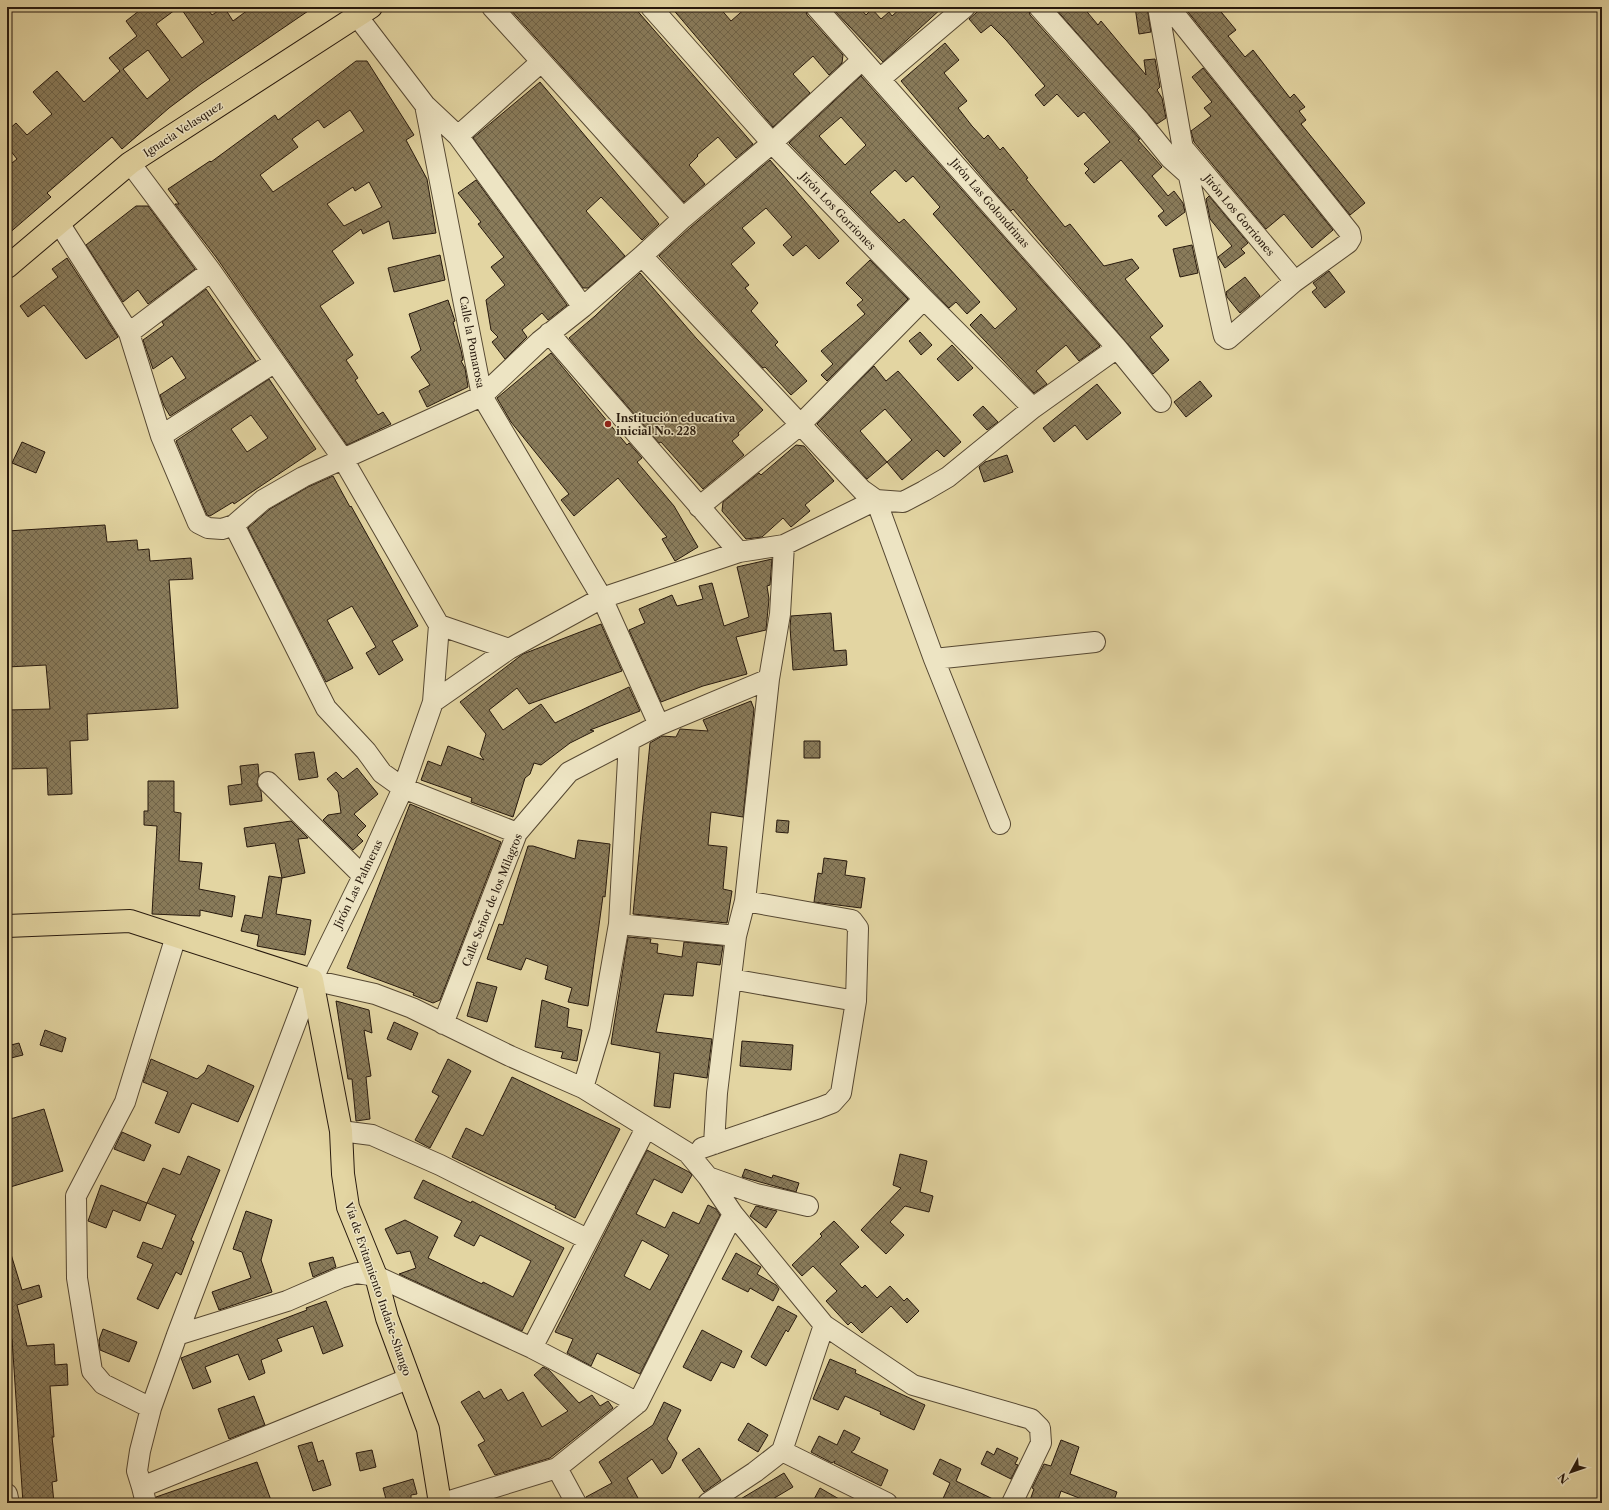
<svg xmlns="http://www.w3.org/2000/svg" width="1609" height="1510" viewBox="0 0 1609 1510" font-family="'Libre Caslon Text',serif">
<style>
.building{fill:url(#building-cross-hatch);stroke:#27190d;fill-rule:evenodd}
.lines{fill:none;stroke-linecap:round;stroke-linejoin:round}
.minor-casing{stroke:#564832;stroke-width:22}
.major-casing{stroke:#27190d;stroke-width:24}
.minor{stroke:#ede4c3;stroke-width:20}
.major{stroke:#e3d5a2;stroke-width:22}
.poi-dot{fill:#8f2418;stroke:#ede4c3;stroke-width:1.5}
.labels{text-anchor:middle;stroke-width:3;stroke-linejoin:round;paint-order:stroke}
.street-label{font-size:11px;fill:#27190d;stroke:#ede4c3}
.poi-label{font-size:11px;font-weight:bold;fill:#27190d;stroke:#ede4c3;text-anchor:start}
</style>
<defs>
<pattern id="building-cross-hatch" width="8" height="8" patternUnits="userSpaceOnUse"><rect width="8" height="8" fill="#897b5a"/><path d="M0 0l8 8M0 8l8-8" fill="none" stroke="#706449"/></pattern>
</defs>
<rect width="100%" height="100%" fill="#e3d5a2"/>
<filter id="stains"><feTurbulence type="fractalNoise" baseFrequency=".005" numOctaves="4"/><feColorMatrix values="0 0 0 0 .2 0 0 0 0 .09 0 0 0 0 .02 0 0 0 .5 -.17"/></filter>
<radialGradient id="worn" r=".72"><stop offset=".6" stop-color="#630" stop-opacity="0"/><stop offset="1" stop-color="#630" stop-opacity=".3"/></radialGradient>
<!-- building -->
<path class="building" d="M144,7H179L156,24L182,58L204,42L180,7H206L212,15L224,7L233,21L252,7H314L201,84L169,108L122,149L112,137L47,193L51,197L7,235V201L12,197L7,190V167L17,159L7,146V131L16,123L27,135L52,114L33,92L57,71L84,102L120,71L109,58L137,36L126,21ZM148,50L170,80L147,99L123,69Z
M508,7H634L753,144L736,158L718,137L697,155L698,156L689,165L705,184L684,202Z
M671,7H719L731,21L747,7H805L807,15L843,55L842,63L829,75L813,56L793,74L810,93L773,127Z
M831,7H859L866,15L872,9L881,19L889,12L892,16L902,7H943L883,62Z
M983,7H1028L1030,15L1140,139L1138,140L1162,167L1152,176L1168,196L1174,191L1183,203L1185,212L1166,226L1158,216L1164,211L1121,160L1094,183L1085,173L1089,169L1084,164L1110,142L1084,112L1078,117L1057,94L1044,106L1035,95L1045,86L1006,40L991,25L981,33L969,19Z
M1054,7H1083L1098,25L1101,21L1146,75L1144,60L1155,59L1160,87L1157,90L1162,98L1166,118L1157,124Z
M1135,7H1147L1151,32L1139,34Z
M1184,7H1217L1236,30L1228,36L1245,57L1253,50L1290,98L1294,94L1305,107L1299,111L1306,120L1301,124L1365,203L1350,215Z
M945,43L959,60L944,73L967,101L958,108L972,126L984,139L988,135L1000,150L1003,147L1028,178L1026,179L1065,227L1070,224L1104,266L1132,259L1139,268L1125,279L1163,326L1150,337L1169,360L1153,374L1013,209L1011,211L993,190L901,81Z
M356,61H367L414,135L406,140L427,179L436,233L393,239L389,221L363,234L361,229L332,251L354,283L320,306L353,355L346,360L358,378L355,380L378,415L383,412L391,424L347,445L216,257L175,204H179L168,189L210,161L211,162L275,115L278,120ZM350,110L364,131L273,192L260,175L298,147L292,139L318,120L324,128ZM369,182L382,207L344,226L327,204L353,187L355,191Z
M1203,68L1333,230L1312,248L1284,214L1266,229L1194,142L1191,131L1211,116L1204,108L1212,102L1192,77Z
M861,76L1100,346L1079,361L1066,345L1036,371L1047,384L1034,393L970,325L981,314L995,329L1017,309L933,214L940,207L913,176L906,182L895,170L870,192L899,223L904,219L980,302L967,314L956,302L949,308L789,143ZM841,117L866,145L845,165L819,136Z
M540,82L659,224L642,240L601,197L586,211L625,256L588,288H583L473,138Z
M770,160L839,241L819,259L806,245L793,256L783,245L792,237L766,208L742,228L755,243L731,264L749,285L745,288L758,303L751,311L778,342L775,345L807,381L791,395L765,367L763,368L659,256L691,227Z
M476,180L567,305L548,320L542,313L522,330L527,337L505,359L492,342L498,337L491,330L486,300L505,285L491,267L504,257L478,224L481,222L458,193Z
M1209,196L1248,243L1241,249L1245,253L1225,268L1218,257L1232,246L1210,219L1206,199Z
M136,206H148L195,269L148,304L138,290L123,302L86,245Z
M1192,245L1198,273L1180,277L1173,249Z
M440,255L445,280L394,292L388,268Z
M67,258L118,337L86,359L44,305L28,317L20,306L58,277L52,269Z
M870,260L908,299L827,381L821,375L833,364L821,351L865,314L857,305L863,300L846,283Z
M1329,271L1345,292L1325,308L1312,292L1317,288L1313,283Z
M640,273L696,338L763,410L738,433L739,435L732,441L744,455L703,489L661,442L659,443L569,338L595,316Z
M1245,277L1260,296L1240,313L1227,297L1226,292Z
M206,289L256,361L170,416L164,406L160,395L186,378L172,356L153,369L143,340L164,325L162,322Z
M448,300L455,321L453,322L461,350L463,360L461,361L465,368L468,387L427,407L419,391L430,385L411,357L421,350L409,314Z
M920,332L932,345L921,355L909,341Z
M952,345L973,368L958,381L937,359Z
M551,353L627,445L629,443L642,458L637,462L674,506L698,547L675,561L662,539L667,537L618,478L574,516L561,500L569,494L511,422L497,398Z
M874,366L886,381L898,371L961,442L944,457L937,450L902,480L887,462L867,479L817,424ZM885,409L912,440L887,462L860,431Z
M269,379L316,449L234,504L233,502L210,516L207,515L176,441ZM251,415L268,438L247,452L231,429Z
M1200,381L1212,396L1186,417L1174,402Z
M1097,384L1121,413L1087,440L1075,425L1054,442L1043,428Z
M983,406L998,422L987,430L973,415Z
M22,442L45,452L36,473L12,463Z
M796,445L804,446L834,481L805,505L810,511L791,527L783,518L762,537L746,539L722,511L723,502L759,473L761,475Z
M1007,455L1013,472L984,482L979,467L985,462Z
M333,476L350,507L351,506L418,626L392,641L403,660L379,675L366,653L376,647L352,606L327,620L353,668L326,682L248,528L270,509L308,487Z
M105,525L107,542L137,540L138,550L149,549L150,561L191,558L193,579L169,580L178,708L87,714L88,740L70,741L72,794L48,795L47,768L7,769V710L50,709L46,665L7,667V531Z
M772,559L770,585L767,586L769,599L766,630L736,637L747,674L703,686L661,702L629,630L645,623L639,609L672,595L677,606L703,599L699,586L712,583L724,626L749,617L737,567Z
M831,613L834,651L846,650L847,665L793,670L790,627L791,616Z
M601,624L622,671L529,704L517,688L489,710L503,730L541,704L555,723L629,687L640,711L590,730L594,731L570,743L541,765L534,763L530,774L525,778L513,817L471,802L472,798L421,780L428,761L441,766L448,746L484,760L480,754L486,734L460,702L523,654Z
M751,701L754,709L743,817L711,812L708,845L727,847L723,889L732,891L727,923L633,914L650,743L662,736L676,737L680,729L708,731L703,720Z
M804,741H820V758H804Z
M314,752L318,777L299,780L295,754Z
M258,764L259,775L257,785L261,791L262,801L230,805L228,786L242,784L240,766Z
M357,768L378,794L354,814L366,826L357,835L363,841L353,850L323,820L328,815L341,813L338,792L327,779L336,772L343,779Z
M148,781H174V812L181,813L179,861L202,863L199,889L235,896L232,917L200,910V916L152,914L157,826L144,825V811H148Z
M410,804L501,842L440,1000L433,1003L413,995L414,993L347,968Z
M777,820L789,821L788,833L776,832Z
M291,821L308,838L298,839L305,873L282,878L275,843L247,847L244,828Z
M578,840L610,844L605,897L603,896L588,1006L568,1002L572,988L545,979L548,966L526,958L521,970L487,959L499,924L503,925L528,846H533L575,859Z
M824,858L847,861L845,875L865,878L861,908L814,902L818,873L822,874Z
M269,876L282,878L276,914L311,920L305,955L257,946L259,935L241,931L245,915L262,918Z
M628,937L651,939L650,943L658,944L657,953L682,957L684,942L723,946L720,965L697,962L693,996L664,994L656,1032L712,1039L707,1078L674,1073L670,1108L654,1106L660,1053L611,1044Z
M477,982L497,987L487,1022L467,1016Z
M542,1000L569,1009L567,1027L582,1030L577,1061L561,1058L563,1052L535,1047Z
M336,1001L369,1010L372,1033L364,1030L371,1076L366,1077L370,1119L356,1121L352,1079H348Z
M394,1022L418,1033L411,1050L387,1039Z
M45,1030L66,1038L62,1052L40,1045Z
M742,1041L793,1045L791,1070L740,1066Z
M19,1043L23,1055L7,1059V1046Z
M151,1059L197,1079L205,1072L208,1065L254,1086L238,1122L192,1103L179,1133L155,1123L168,1092L143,1082Z
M448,1059L471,1071L430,1148L415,1140L439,1096L432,1092Z
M512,1077L620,1129L575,1218L555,1208L556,1206L452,1157L466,1128L483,1136Z
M44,1109L63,1171L7,1188V1120Z
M122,1132L151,1145L144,1161L114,1149Z
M647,1150L689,1172L692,1175L682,1193L654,1179L636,1214L665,1228L673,1212L699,1224L708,1205L716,1209L720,1215L640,1374L597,1353L591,1366L567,1353L573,1339L555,1332ZM642,1240L669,1255L650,1290L624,1276Z
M900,1154L927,1161L920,1192L933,1196L929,1212L905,1206L890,1222L904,1235L886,1254L861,1230L901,1188L893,1185Z
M188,1156L220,1170L191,1240L194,1242L181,1275L176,1272L158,1309L137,1299L153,1264L137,1257L143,1242L162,1249L176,1215L147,1203L163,1168L180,1175Z
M745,1169L772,1178L773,1175L799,1183L796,1192L742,1177Z
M423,1180L471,1203L472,1201L564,1248L522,1331L399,1274L416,1268L410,1251L397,1254L385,1229L405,1220L438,1237L428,1258L482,1284L483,1282L513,1297L531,1261L480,1235L474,1246L454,1236L462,1221L414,1198Z
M101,1185L147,1203L140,1221L113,1210L106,1228L88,1221Z
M756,1206L777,1211L766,1228L750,1216Z
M246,1211L272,1220L261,1260L272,1292L219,1310L212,1292L251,1278L242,1252L233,1249Z
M834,1221L859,1247L840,1264L862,1288L865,1285L877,1298L890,1286L904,1301L907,1298L919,1311L907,1323L891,1306L862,1333L851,1322L848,1325L826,1301L837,1291L813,1266L802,1276L792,1265L822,1236L820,1234Z
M7,1251H10L22,1290L39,1285L42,1297L17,1305L27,1346L54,1344L55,1365L67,1364L68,1385L50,1386L54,1437H52L57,1481L52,1482L54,1503H23L12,1339L7,1340Z
M736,1253L761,1267L757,1274L776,1285L779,1289L773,1301L750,1288L748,1292L722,1279Z
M333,1257L336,1267L313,1277L309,1263Z
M326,1301L343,1346L323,1354L313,1326L277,1339L282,1351L261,1360L265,1373L249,1380L238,1354L205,1367L211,1382L193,1389L181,1358L307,1310L306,1308Z
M778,1306L797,1316L788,1332L786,1330L766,1366L751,1357Z
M103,1329L137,1342L129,1362L100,1350L99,1340Z
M702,1330L742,1351L734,1368L721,1362L711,1381L683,1367Z
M830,1359L856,1370L855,1373L925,1405L914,1430L880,1414L881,1412L845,1396L838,1410L813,1399Z
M543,1367L549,1370L579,1403L592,1395L600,1406L608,1401L613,1408L550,1458L495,1475L478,1445L485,1441L461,1402L479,1391L484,1399L501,1389L508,1401L523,1392L542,1427L568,1411L534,1375Z
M254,1396L265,1425L229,1439L218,1409Z
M664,1402L681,1410L667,1439L677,1453L670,1468L662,1474L652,1459L627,1478L638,1498L629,1503H587L586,1497L612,1483L599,1462L653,1425Z
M748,1423L768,1435L758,1452L738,1440Z
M844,1430L860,1438L854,1450L851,1452L888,1470L881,1486L834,1463L835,1461L832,1463L811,1452L819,1436L837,1445Z
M1061,1440L1079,1447L1070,1474L1117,1492L1113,1503H1092L1061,1491L1057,1503H1029L1034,1489L1032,1488L1044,1464L1051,1466Z
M312,1442L318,1462L323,1460L331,1485L313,1491L298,1446Z
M699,1448L721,1480L704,1492L682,1460Z
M997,1448L1018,1458L1015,1464L1018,1465L1011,1479L981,1464L987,1451L994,1455Z
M372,1450L376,1467L360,1471L356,1453Z
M940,1459L961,1469L956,1481L1001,1503H941L950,1483L933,1474Z
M257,1462L272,1503H157L156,1497Z
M784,1473L793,1487L766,1503H734Z
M413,1479L417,1494L411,1495V1503H387L383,1488Z
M820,1488L846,1503H812Z"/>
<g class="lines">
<!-- minor casing -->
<g class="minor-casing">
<path id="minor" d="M492,7L683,218
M651,7L772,143L924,299L1033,408
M816,7L1117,348L1161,402
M1039,7L1140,121L1170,158L1189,175
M1158,7L1183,149L1223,332L1224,336L1228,339L1294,282L1348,243L1351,238L1350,233L1169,7
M357,16L425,105L458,136L583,307
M881,78L965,7
M425,105L482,396L602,598L659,725
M458,136L541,62
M1185,150L1288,273L1294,282
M130,163L211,271L343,459L439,625L433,702L403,788L363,876L312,980L177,1335L151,1408L140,1451L137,1471L142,1487L410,1378
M59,223L129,333L161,436L198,523L208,528L222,529L234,525L263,500L303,477L482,396L540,341L583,307L642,256L683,218L772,143L862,60
M642,256L862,490L876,500L903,502L924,491L948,477L1033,408L1117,348
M129,333L211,271
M549,333L739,552
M161,436L275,362
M699,507L800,425L924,299
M234,525L326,708L366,751L382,773L403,788L517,833
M439,625L509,649
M934,659L1095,642
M433,702L509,649L602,598L739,552L784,545L876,500L934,659L1000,824
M268,782L363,876
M619,924L736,936
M731,979L856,1001
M312,980L375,994L412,1008L510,1056L583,1088L688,1153L708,1177L756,1194L808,1206
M443,1024L517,833L569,772L659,725L769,679
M583,1088L600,1031L619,924L629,741
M341,1131L372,1135L440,1165L587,1239
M714,1144L717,1093L736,936L745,901L769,679L780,614L784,545
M702,1148L819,1108L832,1103L841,1093L856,1001L858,928L852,920L745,901
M824,1325L913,1385L1031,1419L1040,1428L1041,1443L1012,1503
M177,1335L287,1301L340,1278L357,1273L376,1276L532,1348L638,1403
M532,1348L646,1128
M151,1408L103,1384L92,1371L77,1278L76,1196L125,1102L176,936
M782,1451L887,1503
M557,1468L576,1503
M142,1487L146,1503
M7,1494L9,1503
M443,1503L557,1468L638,1403L733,1214L708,1177
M708,1503L755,1472L782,1451L824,1325L733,1214"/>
</g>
<!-- major casing -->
<g class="major-casing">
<path id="major" d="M7,267L130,163L371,7
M7,926L130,921L312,980L341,1131L343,1174L348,1207L376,1276L387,1318L428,1429L440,1503"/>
</g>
<!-- minor -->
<use href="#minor" class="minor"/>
<!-- major -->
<use href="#major" class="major"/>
</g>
<!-- markers -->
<circle class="poi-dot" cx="608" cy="424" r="4"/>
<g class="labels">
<!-- street labels -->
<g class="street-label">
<text transform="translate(183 129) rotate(-33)" y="4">Ignacia Velasquez</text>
<text transform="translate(990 203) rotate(49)" y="4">Jirón Las Golondrinas</text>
<text transform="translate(838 211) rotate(46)" y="4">Jirón Los Gorriones</text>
<text transform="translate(1239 215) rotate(50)" y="4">Jirón Los Gorriones</text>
<text transform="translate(472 342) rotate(79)" y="4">Calle la Pomarosa</text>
<text transform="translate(358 884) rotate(-64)" y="4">Jirón Las Palmeras</text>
<text transform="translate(492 900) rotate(-68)" y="4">Calle Señor de los Milagros</text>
<text transform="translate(378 1289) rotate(71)" y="4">Vía de Evitamiento Indañe-Shango</text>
</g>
<!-- poi labels -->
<g class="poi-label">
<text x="616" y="422">Institución educativa<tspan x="616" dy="13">inicial No. 228</tspan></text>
</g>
</g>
<!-- margin -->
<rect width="1609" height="1510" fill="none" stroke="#e3d5a2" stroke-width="24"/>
<rect x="8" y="8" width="1593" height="1494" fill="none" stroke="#27190d" stroke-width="2"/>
<rect x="12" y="12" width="1585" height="1486" fill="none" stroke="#27190d"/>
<!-- north arrow -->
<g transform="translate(1571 1472) rotate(230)" stroke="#ede4c3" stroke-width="3" paint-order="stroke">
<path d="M0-3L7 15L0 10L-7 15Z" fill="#27190d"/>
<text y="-6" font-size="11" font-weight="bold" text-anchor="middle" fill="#27190d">N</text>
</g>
<rect width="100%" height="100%" filter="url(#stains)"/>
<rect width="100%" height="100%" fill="url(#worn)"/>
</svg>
